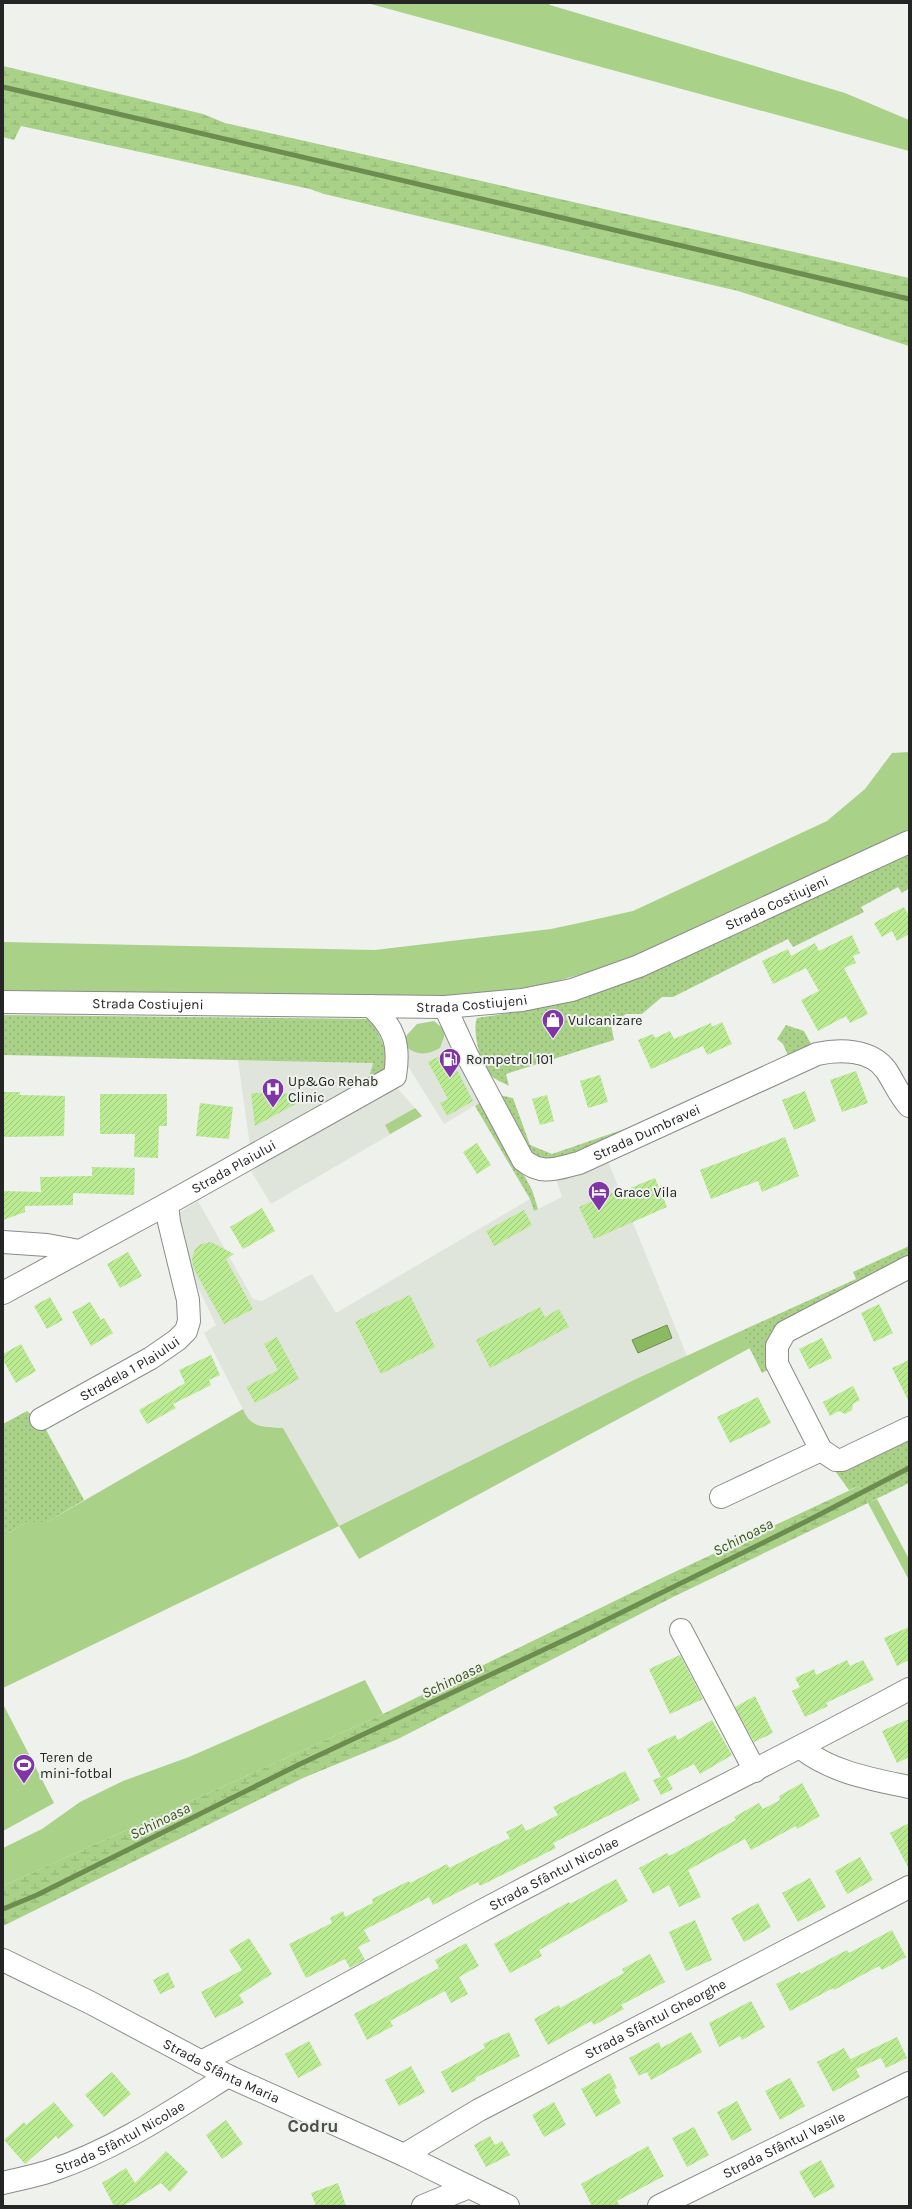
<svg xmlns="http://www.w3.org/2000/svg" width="912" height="2209" viewBox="0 0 912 2209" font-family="Karla,sans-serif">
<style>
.built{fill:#dfe5da}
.grass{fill:#a9d188}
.wetland{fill:url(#wetland-marsh)}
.garden{fill:url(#garden-dots)}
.water{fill:#8cba63;stroke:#6d8d50}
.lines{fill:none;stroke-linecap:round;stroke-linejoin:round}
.stream{stroke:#6d8d50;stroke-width:5}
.building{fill:url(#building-hatch)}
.minor-casing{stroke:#8a8c88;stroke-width:24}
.minor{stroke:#fff;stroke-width:22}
.labels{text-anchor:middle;stroke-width:4;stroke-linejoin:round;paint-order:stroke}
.street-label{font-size:14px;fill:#242524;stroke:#eef1ec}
.poi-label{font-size:14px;fill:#242524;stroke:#eef1ec;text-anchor:start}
.water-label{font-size:15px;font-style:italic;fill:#375518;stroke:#eef1ec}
.district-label{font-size:18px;font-weight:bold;fill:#4e504c;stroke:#eef1ec}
</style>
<defs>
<pattern id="wetland-marsh" width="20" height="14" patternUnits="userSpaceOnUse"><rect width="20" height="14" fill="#a9d188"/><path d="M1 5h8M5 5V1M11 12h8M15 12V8" fill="none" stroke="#91b375"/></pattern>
<pattern id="garden-dots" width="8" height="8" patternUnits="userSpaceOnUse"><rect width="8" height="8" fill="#a9d188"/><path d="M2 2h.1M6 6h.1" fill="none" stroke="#91b375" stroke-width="1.8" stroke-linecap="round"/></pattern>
<pattern id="building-hatch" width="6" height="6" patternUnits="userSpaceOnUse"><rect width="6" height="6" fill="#baea91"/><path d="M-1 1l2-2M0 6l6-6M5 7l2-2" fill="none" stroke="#a0c97d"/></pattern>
</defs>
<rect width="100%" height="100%" fill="#eef1ec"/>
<!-- built -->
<path class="built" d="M446,1035L484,1100L444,1124L403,1058L405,1046Z
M238,1060L373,1063L369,1078L250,1146Z
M397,1088L422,1116L271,1204L251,1171Z
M607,1159L687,1356L339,1526L283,1428L256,1425L247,1417L204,1333L216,1325L182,1253L179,1213L198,1201L253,1299L262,1301L312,1274L336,1313L530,1199L534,1211L562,1197L556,1179Z"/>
<!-- grass -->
<path class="grass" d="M367,3H548L550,5L845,93L909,120V151Z
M909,752V829L660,946L607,967L539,986L466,995L345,997L3,991V942L375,950L551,929L579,923L633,911L827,821L865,789L892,753Z
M434,1021L446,1031L440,1048C427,1055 417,1056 405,1046L406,1036L417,1024Z
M415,1108L422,1116L390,1134L385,1125Z
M741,1331L750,1348L359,1559L339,1526L3,1688V1536L27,1522H47L243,1409C251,1429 264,1426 283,1428L339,1526L636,1379Z
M877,1499L909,1559V1580L868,1503Z
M365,1680L383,1714L3,1886V1848L42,1829L80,1802L123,1781L189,1757Z
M3,1704L54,1803L3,1831Z"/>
<!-- wetland -->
<path class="wetland" d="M3,66L203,114L225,123L909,278V346L738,291L324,194L310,189L21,126L14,140L3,137Z
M859,1486L868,1503L673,1597L398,1739L303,1778L3,1926V1886L383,1714L666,1576Z"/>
<!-- garden -->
<path class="garden" d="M909,853V888L902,893L898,887L861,907L864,912L793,947L788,939L673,997H662L642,1014H626L611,1025L614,1040L506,1074L509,1086C502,1082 493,1079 488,1072C480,1063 472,1029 477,1018L523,1011L592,994Z
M3,1015L370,1019C377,1030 394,1059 383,1071C379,1074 373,1076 369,1078L373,1063L3,1055Z
M786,1025L804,1031L813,1048L789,1058L783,1044L777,1039Z
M494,1094L513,1098L530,1145L552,1154L639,1124L668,1110L670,1115L574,1160H534Z
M484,1100L532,1190L538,1209L534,1211L530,1199L475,1106Z
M909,1246V1263L807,1315L770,1369L762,1373L741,1331L856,1279L853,1272Z
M27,1411L44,1426L84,1500L47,1522H27L3,1536V1424Z
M909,1435V1483L868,1503L859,1486L849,1490L830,1464Z"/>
<!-- water -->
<path class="water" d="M667,1325L672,1338L638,1353L632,1340Z"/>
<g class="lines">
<!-- stream -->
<path class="stream" d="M3,87L909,299
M3,1909L37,1895L298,1765L592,1627L807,1521L909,1468"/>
</g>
<!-- building -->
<path class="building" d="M904,907L909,916V934L897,941L892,931L882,937L874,923Z
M852,935L860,953L853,956L856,963L844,968L868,1014L850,1023L846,1016L818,1031L801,1000L819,991L806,968L773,984L762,961L788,949L791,956L815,943L819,951Z
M722,1022L732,1044L707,1055L703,1046L651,1069L638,1040L653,1034L655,1038L670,1031L674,1039L711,1023L712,1027Z
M448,1052L473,1101L447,1116L440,1103L448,1099L428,1062Z
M856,1071L868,1103L842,1112L830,1080Z
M600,1075L608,1102L588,1108L580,1081Z
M805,1091L816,1121L794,1130L782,1100Z
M3,1092H20V1095L65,1096L64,1136L3,1137Z
M251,1093L314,1094L255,1126Z
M100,1094H167V1126H159L158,1158L134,1157L135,1134H100Z
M547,1095L554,1121L540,1125L532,1099Z
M200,1103L233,1107L229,1139L196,1136Z
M785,1137L799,1176L762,1192L758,1181L711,1199L700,1170Z
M477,1143L491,1165L477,1174L463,1152Z
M92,1167L135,1168L134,1195L73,1193V1205L25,1206V1212L3,1220V1191L41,1192L40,1177L92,1176Z
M655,1178L667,1207L594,1239L579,1207L612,1192L613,1195Z
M262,1208L275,1231L243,1249L230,1227Z
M524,1210L532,1225L494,1246L486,1231Z
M211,1242L234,1254L226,1259L253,1309L224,1324L193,1267L192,1258L195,1249L201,1244Z
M128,1252L142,1276L120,1288L107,1264Z
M410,1295L435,1347L381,1374L355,1322Z
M50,1297L63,1320L47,1329L34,1306Z
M90,1302L101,1320L104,1318L113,1333L91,1346L72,1312Z
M879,1304L893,1333L874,1342L861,1313Z
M540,1307L545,1317L559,1309L569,1327L490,1368L476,1340Z
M277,1337L299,1379L255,1403L246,1387L278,1370L264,1344Z
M822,1338L832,1358L809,1369L799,1349Z
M21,1344L36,1371L16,1383L3,1360V1354Z
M211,1355L220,1375L209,1380L211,1385L173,1404L176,1408L147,1424L139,1410L185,1383L179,1370Z
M909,1360V1402L892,1368Z
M853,1386L860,1400L853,1404L852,1410L845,1414L839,1411L830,1416L823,1402Z
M758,1397L771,1423L730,1443L717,1417Z
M909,1627V1660L897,1666L884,1638Z
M680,1655L703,1699L670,1714L649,1669Z
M847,1660L850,1666L863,1660L874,1680L826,1703L828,1706L805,1717L792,1691L800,1687L795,1678L814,1669L816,1675Z
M755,1696L773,1733L754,1742L735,1707Z
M909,1719V1757L897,1763L882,1731Z
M712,1720L732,1755L700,1774L694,1764L667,1778L673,1789L661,1795L653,1780L661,1777L647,1749L675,1735L678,1740Z
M625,1771L640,1800L553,1843L556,1848L480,1886L478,1882L433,1905L429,1897L364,1930L370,1941L358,1947L365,1960L350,1968L345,1959L306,1978L289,1944L332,1923L330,1918L343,1911L345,1917L373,1903L372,1899L409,1881L410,1883L447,1864L449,1868L510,1838L506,1832L522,1824L526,1831L558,1815L553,1807Z
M802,1783L820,1816L797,1829L796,1826L751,1850L745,1839L688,1870L701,1897L679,1907L669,1885L653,1894L639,1868L667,1853L669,1856L736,1820L734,1817L759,1803L763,1809L780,1800L779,1796Z
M909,1823V1869L890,1833Z
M860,1857L873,1880L847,1894L835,1871Z
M810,1878L826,1907L798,1922L782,1893Z
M616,1879L628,1901L539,1950L542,1956L510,1973L494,1944L569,1902L570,1904Z
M758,1903L771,1927L744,1942L731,1918Z
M695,1920L712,1960L686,1971L669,1932Z
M892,1930L906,1957L882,1970L879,1966L834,1990L833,1988L790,2011L776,1984L800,1972L801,1974L847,1950L849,1953Z
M249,1938L272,1974L239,1995L244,2003L215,2018L201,1992L242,1970L229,1950Z
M466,1943L479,1966L459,1977L468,1994L451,2003L445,1991L390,2021L393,2026L367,2040L354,2014L439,1968L435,1960Z
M650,1954L665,1982L621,2005L624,2009L594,2025L591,2021L548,2045L534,2019L559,2005L560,2008L624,1973L622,1969Z
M168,1972L175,1987L160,1994L153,1980Z
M751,2001L765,2027L742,2040L740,2036L719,2047L709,2023Z
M509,2032L520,2056L475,2078L476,2080L452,2093L441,2072L485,2048L483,2044Z
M691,2032L702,2052L651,2080L647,2072L639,2076L629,2058L659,2042L661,2048Z
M897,2037L907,2058L886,2068L881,2058L856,2069L860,2077L833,2092L817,2062L844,2048L852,2062L851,2059Z
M309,2041L322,2065L298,2078L285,2054Z
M411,2066L425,2092L399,2106L385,2080Z
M112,2072L131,2094L104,2117L85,2095Z
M610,2073L617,2088L614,2090L621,2103L596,2117L581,2089Z
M790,2078L805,2106L780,2120L765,2091Z
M737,2101L752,2130L732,2141L717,2112Z
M54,2102L74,2126L58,2139L56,2136L25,2164L4,2140L24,2122L26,2125Z
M554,2102L566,2125L544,2137L532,2115Z
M226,2120L243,2144L222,2159L206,2135Z
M694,2127L709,2155L687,2167L672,2138Z
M490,2136L495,2145L502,2141L510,2155L486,2167L474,2145Z
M648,2146L664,2176L617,2201L620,2206H592L581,2184Z
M166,2151L188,2172L170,2192L161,2183L123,2206H114L102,2183L126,2168L135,2183Z
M821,2160L835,2187L814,2198L799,2172Z
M338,2183L346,2206H316L311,2193Z"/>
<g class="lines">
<!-- minor casing -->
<g class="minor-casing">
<g id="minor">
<path id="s1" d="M3,1002L445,1007L522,1000L572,990L639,966L909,842"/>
<path id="s2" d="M445,1007L468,1057L523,1160C542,1176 557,1168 579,1163L817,1054C839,1049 871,1049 886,1070C894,1082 899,1095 909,1106"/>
<path d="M3,1242L47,1245L79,1251"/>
<path d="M909,1267L785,1332L777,1346V1364L821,1450L836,1460H842L909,1428"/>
<path id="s3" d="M3,1293L167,1204L395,1076C400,1045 395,1028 371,1006"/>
<path id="s4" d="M41,1419L151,1358L177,1340L186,1331L189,1321L188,1300L169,1222L167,1204"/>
<path d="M721,1497L821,1450"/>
<path d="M681,1630L755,1771"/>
<path d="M801,1748C831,1772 871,1779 909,1787"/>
<path id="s5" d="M3,1960L91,2003L228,2076L404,2155L508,2206"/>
<path id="s6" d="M201,2062C293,2015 383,1964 474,1915C618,1838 765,1767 909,1689"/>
<path id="s7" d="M404,2155L479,2110L909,1887"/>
<path id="s8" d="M3,2183C19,2179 35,2176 50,2171C114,2150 172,2111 228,2076"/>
<path d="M423,2206L469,2187"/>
<path id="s9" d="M659,2206L909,2083"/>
</g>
</g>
<!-- minor -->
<use href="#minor" class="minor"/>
</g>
<!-- icons -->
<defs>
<g id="shop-pin" transform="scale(1.15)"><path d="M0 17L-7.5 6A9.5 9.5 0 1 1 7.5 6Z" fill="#8035a7" stroke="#eef1ec"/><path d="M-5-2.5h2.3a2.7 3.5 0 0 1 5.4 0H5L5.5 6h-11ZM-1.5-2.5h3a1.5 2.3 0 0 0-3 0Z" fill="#fff"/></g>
<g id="fuel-pin" transform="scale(1.15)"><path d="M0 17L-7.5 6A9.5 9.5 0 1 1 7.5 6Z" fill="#8035a7" stroke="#eef1ec"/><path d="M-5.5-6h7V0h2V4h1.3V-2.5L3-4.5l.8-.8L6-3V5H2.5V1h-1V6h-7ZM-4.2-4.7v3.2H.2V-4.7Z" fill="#fff"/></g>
<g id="hospital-pin" transform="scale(1.15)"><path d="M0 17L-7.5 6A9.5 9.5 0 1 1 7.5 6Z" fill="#8035a7" stroke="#eef1ec"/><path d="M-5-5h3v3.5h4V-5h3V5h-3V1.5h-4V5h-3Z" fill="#fff"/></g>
<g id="hotel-pin" transform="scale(1.15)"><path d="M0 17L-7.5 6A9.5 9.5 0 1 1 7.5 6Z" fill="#8035a7" stroke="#eef1ec"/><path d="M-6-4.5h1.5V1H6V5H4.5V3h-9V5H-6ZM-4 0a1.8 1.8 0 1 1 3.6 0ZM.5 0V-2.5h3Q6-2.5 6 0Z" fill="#fff"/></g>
<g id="stadium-pin" transform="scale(1.15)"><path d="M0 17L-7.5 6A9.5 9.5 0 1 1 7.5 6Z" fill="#8035a7" stroke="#eef1ec"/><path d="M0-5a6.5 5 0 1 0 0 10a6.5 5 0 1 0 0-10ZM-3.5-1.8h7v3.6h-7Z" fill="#fff"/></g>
</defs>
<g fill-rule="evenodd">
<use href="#shop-pin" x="553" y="1020"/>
<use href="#fuel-pin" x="450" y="1059"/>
<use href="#hospital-pin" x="273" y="1089"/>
<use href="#hotel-pin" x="599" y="1192"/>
<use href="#stadium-pin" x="24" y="1765"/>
</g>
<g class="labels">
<!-- street labels -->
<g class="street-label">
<text dy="5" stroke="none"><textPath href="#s1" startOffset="793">Strada Costiujeni</textPath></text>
<text dy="5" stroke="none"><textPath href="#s1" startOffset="469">Strada Costiujeni</textPath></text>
<text dy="5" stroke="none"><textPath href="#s1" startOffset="145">Strada Costiujeni</textPath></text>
<text dy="5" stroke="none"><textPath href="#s2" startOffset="305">Strada Dumbravei</textPath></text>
<text dy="5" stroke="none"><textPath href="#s3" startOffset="263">Strada Plaiului</textPath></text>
<text dy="5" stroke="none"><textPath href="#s4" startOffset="102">Stradela 1 Plaiului</textPath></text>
<text dy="5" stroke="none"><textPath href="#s6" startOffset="400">Strada Sfântul Nicolae</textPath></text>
<text dy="5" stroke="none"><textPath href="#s7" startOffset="286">Strada Sfântul Gheorghe</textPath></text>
<text dy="5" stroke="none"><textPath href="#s5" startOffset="245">Strada Sfânta Maria</textPath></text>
<text dy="5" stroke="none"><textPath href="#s8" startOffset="126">Strada Sfântul Nicolae</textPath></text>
<text dy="5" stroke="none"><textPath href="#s9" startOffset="139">Strada Sfântul Vasile</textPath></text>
</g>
<!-- poi labels -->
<g class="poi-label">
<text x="568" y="1025">Vulcanizare</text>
<text x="466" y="1064">Rompetrol 101</text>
<text x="288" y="1086">Up&amp;Go Rehab<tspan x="288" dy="16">Clinic</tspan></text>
<text x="614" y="1197">Grace Vila</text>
<text x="40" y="1762">Teren de<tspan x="40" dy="16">mini-fotbal</tspan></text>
</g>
<!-- water labels -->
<g class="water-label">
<text transform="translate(743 1537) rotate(-27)" y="5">Schinoasa</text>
<text transform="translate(452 1680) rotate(-26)" y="5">Schinoasa</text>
<text transform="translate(160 1821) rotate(-26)" y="5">Schinoasa</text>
</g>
<!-- district labels -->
<g class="district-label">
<text x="313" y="2132">Codru</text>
</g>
</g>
<!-- border -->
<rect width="912" height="2209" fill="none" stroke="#242524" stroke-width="8"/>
</svg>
